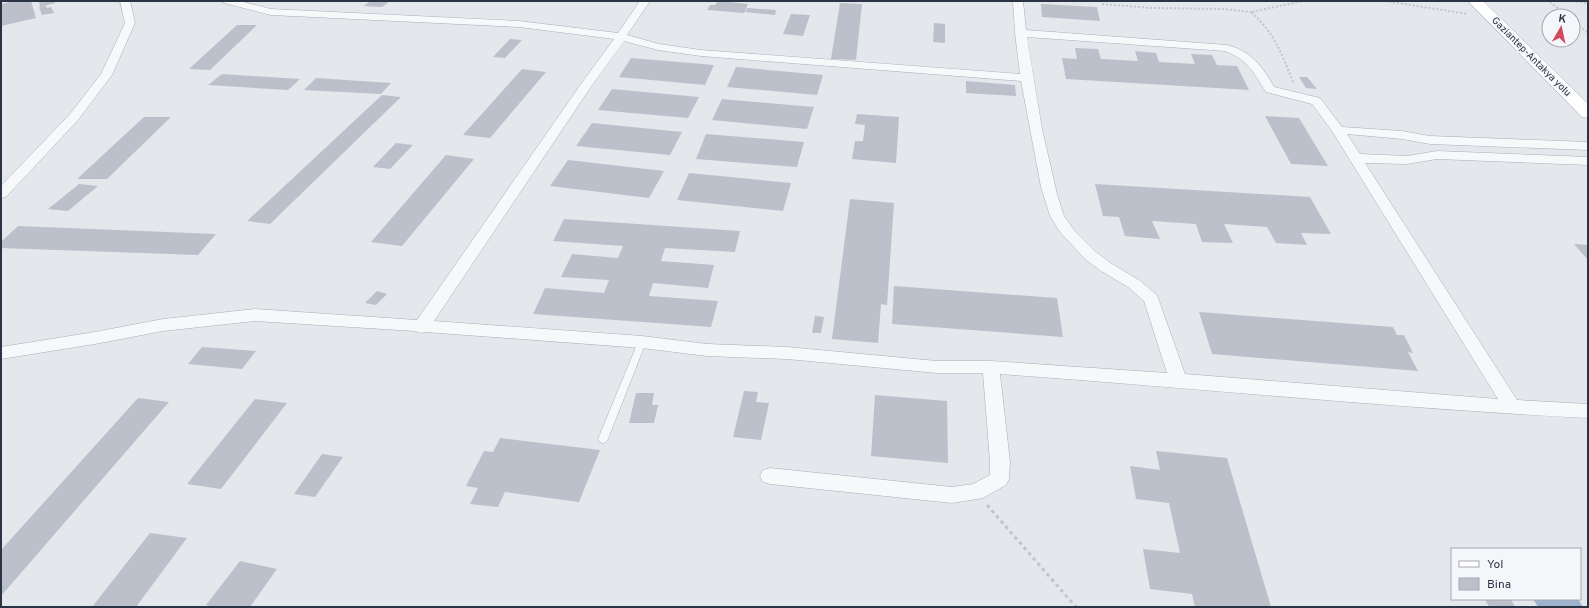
<svg xmlns="http://www.w3.org/2000/svg" width="1589" height="608" viewBox="0 0 1589 608" font-family="Overpass,sans-serif">
<style>
.water{fill:#9fb4cc}
.building{fill:#bbc0ca}
.lines{fill:none;stroke-linecap:round;stroke-linejoin:round}
.lane-casing{stroke:#a9aeb7;stroke-width:1}
.street-casing{stroke:#a9aeb7;stroke-width:1}
.secondary-casing{stroke:#a9aeb7;stroke-width:1}
.path-far1{stroke:#c2c5cb;stroke-width:2;stroke-dasharray:2 2;stroke-linecap:butt}
.path{stroke:#c2c5cb;stroke-width:3;stroke-dasharray:3.5 3.5;stroke-linecap:butt}
.lane{fill:#f7f8fa;fill-rule:evenodd}
.street{fill:#f7f8fa;fill-rule:evenodd}
.secondary{fill:#fff;fill-rule:evenodd}
.labels{text-anchor:middle;stroke-width:3.5;stroke-linejoin:round;paint-order:stroke}
.far-street-label{font-size:10px;fill:#2b3445;stroke:#f4f6f9}
</style>
<rect width="100%" height="100%" fill="#e4e7ec"/>
<!-- water -->
<path class="water" d="M1533,599H1578L1583,607H1538Z"/>
<!-- building -->
<path class="building" d="M15,1H31L36,18L1,26V4Z
M39,1H55V3L40,7Z
M370,1H390L382,7L364,6Z
M718,1L748,4L744,13L707,10L710,5H715Z
M840,3L862,4L856,60L831,59Z
M1041,4L1097,7L1100,21L1042,17Z
M46,6L47,8L51,7L54,13L42,15L39,7Z
M747,8L776,10L775,15L745,12Z
M791,14L810,15L803,36L783,34Z
M934,23L945,24V43L933,42Z
M237,25H257L210,70L189,69Z
M510,39L522,40L505,58L493,57Z
M1075,48L1098,49L1101,59L1138,61L1135,51L1156,53L1159,62L1195,64L1191,54L1212,55L1217,65L1237,66L1249,90L1066,79L1062,58L1077,59Z
M631,58L714,65L705,85L619,77Z
M736,67L823,75L817,95L727,87Z
M522,69L546,72L490,138L463,135Z
M222,74L300,79L288,90L208,85Z
M1299,77H1307L1317,89L1306,88Z
M316,78L391,83L381,94L304,90Z
M966,81L1015,85L1016,96L966,93Z
M612,89L699,97L688,118L598,110Z
M382,95L401,97L270,224L247,221Z
M722,99L814,107L807,129L712,120Z
M857,114L899,117L896,163L852,159L855,141H863L865,125L855,124Z
M1265,116L1299,118L1328,166L1291,164Z
M144,117H171L107,179H77Z
M592,123L682,132L670,155L576,146Z
M706,134L804,142L797,167L696,159Z
M396,143L413,145L390,169L373,167Z
M446,155L474,159L402,246L371,242Z
M568,160L664,171L649,198L550,186Z
M689,173L791,183L783,211L677,200Z
M79,184L98,186L68,211L48,209Z
M1095,184L1310,197L1331,234L1301,233L1307,245L1276,243L1267,227L1224,224L1233,243L1202,242L1196,224L1152,221L1160,239L1125,236L1119,217L1103,216Z
M850,199L894,203L887,305L881,304L878,343L832,339Z
M564,219L740,231L735,252L665,248L661,261L714,265L708,288L653,283L649,296L718,301L711,327L533,314L545,288L604,293L609,280L561,277L572,254L618,258L623,246L553,241Z
M18,226L216,234L198,255L1,248V242Z
M1574,244L1588,245V260Z
M894,286L1057,298L1063,337L892,324Z
M377,291L387,294L376,305L365,303Z
M1199,312L1393,327L1397,335H1404L1413,353L1408,352L1418,371L1212,354Z
M815,316L824,317L821,333H812Z
M202,347L256,351L242,369L188,364Z
M744,391L758,392L756,402L769,403L761,440L733,437Z
M636,393H654L652,405H658L654,423H629Z
M875,395L947,401L948,463L871,456Z
M138,398L169,402L1,596V550Z
M255,399L287,403L221,489L187,484Z
M500,438L600,450L579,502L505,492L498,507L470,504L478,488L466,486L484,451L493,452Z
M1156,451L1227,458L1271,607H1195L1192,594L1150,589L1143,549L1180,553L1169,503L1136,499L1130,466L1160,470Z
M322,454L343,457L315,497L294,494Z
M150,533L187,538L136,607H92Z
M240,561L277,569L250,607H212L206,605Z
M1485,599H1511L1515,607H1489Z"/>
<g class="lines">
<!-- lane casing -->
<g class="lane-casing">
<path id="lane" d="M642,339L645,340L646,342L608,439L606,442L603,443L600,442L598,439L638,342L639,340Z"/>
</g>
<!-- street casing -->
<g class="street-casing">
<path id="street" d="M120,1H130L135,23L112,75L78,120L6,197L1,198V186L70,114L101,74L125,23Z
M223,1H240L271,9L519,21L618,33L640,1H650L627,35L659,44L701,50L1020,74L1015,33L1013,1H1023L1026,30L1227,45C1251,51 1263,67 1274,87L1320,98L1342,127L1402,131L1430,136L1588,142V150L1430,144L1402,139L1347,134L1360,154L1407,156L1437,151L1588,157V165L1437,159L1407,164L1365,163L1517,400L1588,404V418C1392,408 1196,388 1000,374L1010,462L1009,479L1006,485L983,498L952,503L770,484L763,482L760,476L763,470L770,468L952,487L973,484L990,475V462L983,373H937L787,359L707,356L642,348L425,332L421,333L415,331L255,321L163,331L95,344L1,359V347L95,332L163,319L255,309L417,320L581,84L614,39L519,27L271,15L224,3ZM1027,37L1225,51C1249,60 1253,72 1266,92L1312,104L1332,131L1498,399L1185,374L1157,295L1139,280L1112,264L1096,252L1074,230L1064,216L1057,194L1042,129ZM624,41L658,50L701,56L1021,81L1041,187L1050,216L1060,232L1085,259L1101,271L1128,287L1144,301L1167,373L991,361H937L787,347L707,344L642,336L434,321L590,88Z"/>
</g>
<!-- secondary casing -->
<g class="secondary-casing">
<path id="secondary" d="M1468,1H1483L1588,104V118L1582,117Z"/>
</g>
<!-- path-far1 -->
<path class="path-far1" d="M1385,1L1468,14
M1572,1L1588,3
M1550,2L1567,16
M1102,4L1151,8L1224,9L1251,12
M1573,21L1588,33
M1293,82C1281,52 1275,34 1251,12L1303,1"/>
<!-- path -->
<path class="path" d="M987,505L1076,607"/>
<!-- lane -->
<use href="#lane" class="lane"/>
<!-- street -->
<use href="#street" class="street"/>
<!-- secondary -->
<use href="#secondary" class="secondary"/>
</g>
<g class="labels">
<!-- far-street labels -->
<g class="far-street-label">
<text transform="translate(1532 56) rotate(45)" y="4">Gaziantep-Antakya yolu</text>
</g>
</g>
<!-- border -->
<rect width="1589" height="608" fill="none" stroke="#2b3445" stroke-width="4"/>
<!-- legend -->
<rect x="1451" y="548" width="130" height="52" fill="#f4f6f9" stroke="#a4a8b1"/>
<rect x="1459" y="561" width="20" height="6" fill="#ffffff" stroke="#a4a8b1"/>
<text x="1487" y="568" font-size="12" fill="#2b3445">Yol</text>
<rect x="1459" y="578" width="20" height="12" fill="#bbc0ca" stroke="#a4a8b1"/>
<text x="1487" y="588" font-size="12" fill="#2b3445">Bina</text>
<!-- north arrow -->
<g transform="translate(1561 28) rotate(9)"><circle r="19" fill="#f4f6f9" stroke="#a4a8b1"/>
<path d="M0-3L7 15L0 10L-7 15Z" fill="#d1495b"/>
<text y="-6" font-size="11" font-weight="bold" text-anchor="middle" fill="#2b3445">K</text>
</g>
</svg>
